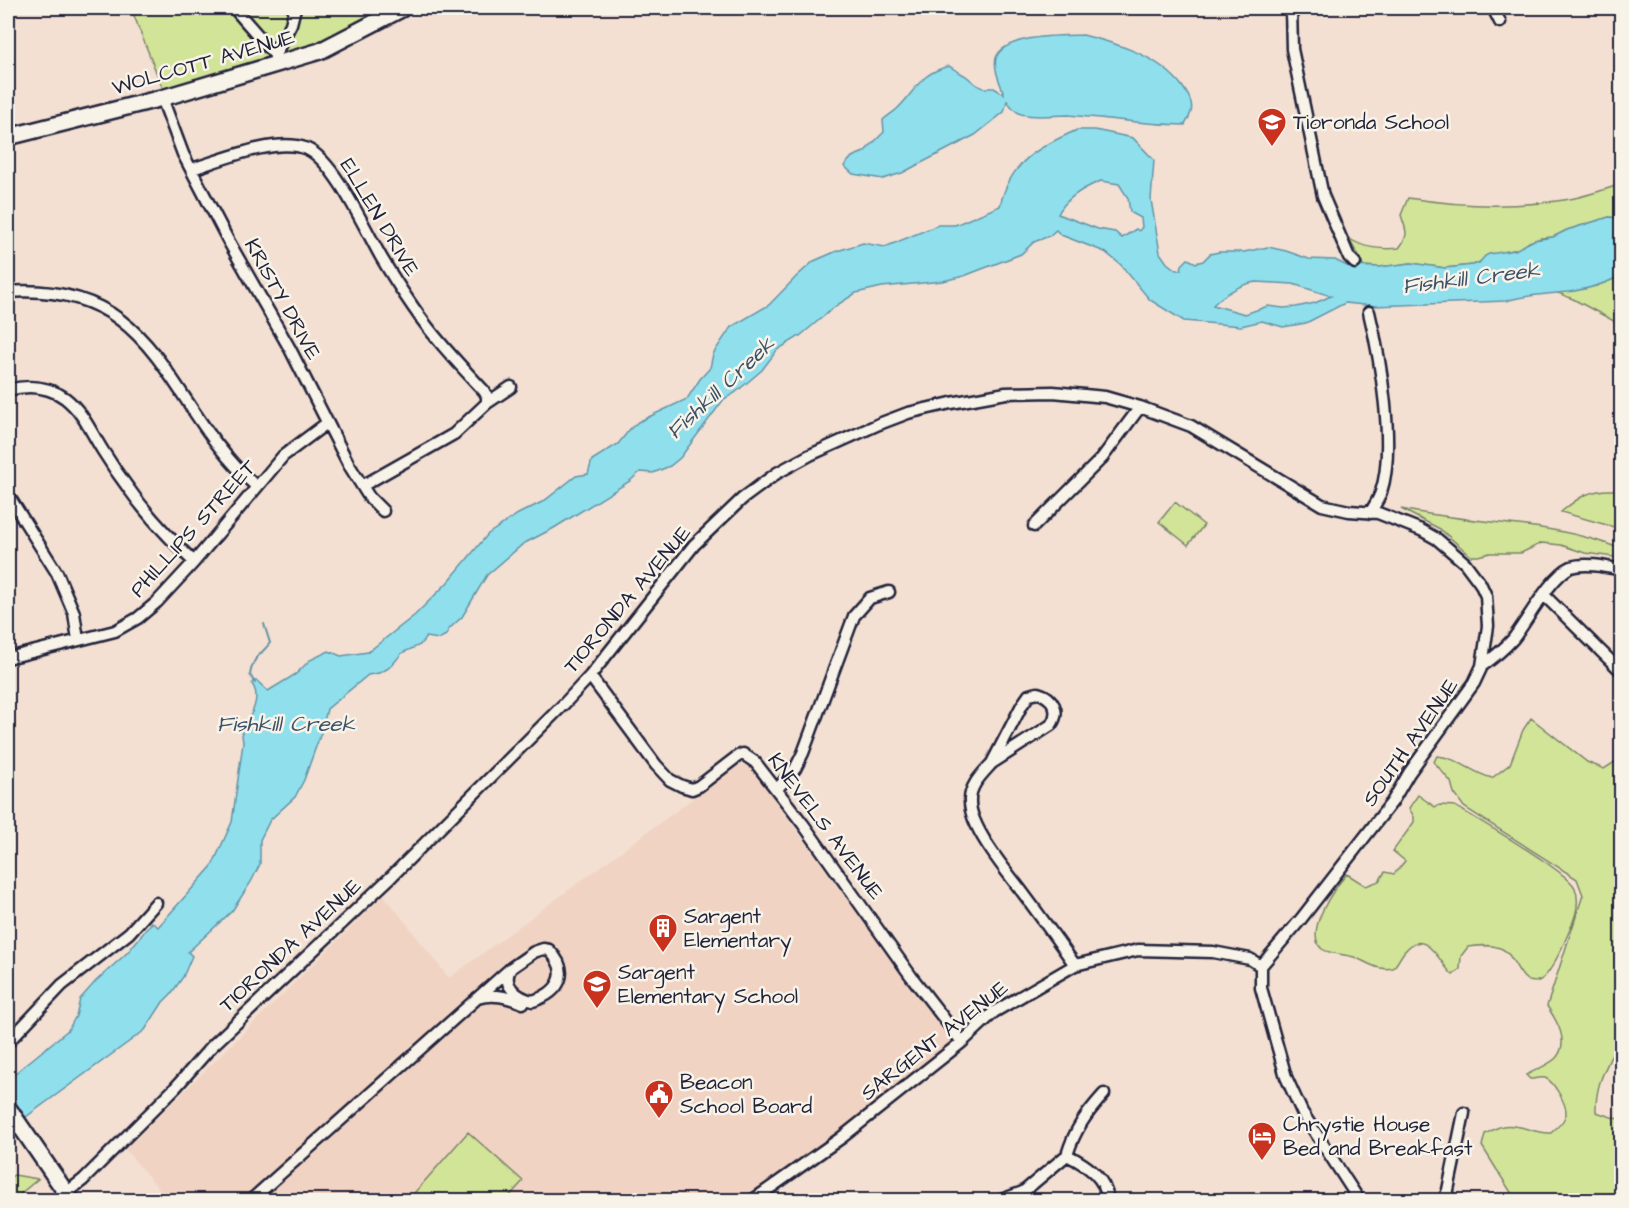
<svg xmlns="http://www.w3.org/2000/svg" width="1629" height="1208" viewBox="0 0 1629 1208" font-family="'Architects Daughter',sans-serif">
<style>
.built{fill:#f1d3c3}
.green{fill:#d2e498;stroke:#7a836a;stroke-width:1.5}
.water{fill:#90dfed;stroke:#6493a6;stroke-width:1.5;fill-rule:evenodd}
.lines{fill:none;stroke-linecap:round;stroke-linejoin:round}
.stream{stroke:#6493a6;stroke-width:2}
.street-casing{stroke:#22223b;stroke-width:15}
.secondary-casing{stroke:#22223b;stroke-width:20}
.street{stroke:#f7f3e8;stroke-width:10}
.secondary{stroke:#f7f3e8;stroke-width:15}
.labels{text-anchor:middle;stroke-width:5;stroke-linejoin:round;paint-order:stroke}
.street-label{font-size:21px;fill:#22223b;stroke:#f7f3e8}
.poi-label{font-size:21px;fill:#22223b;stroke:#f7f3e8;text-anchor:start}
.water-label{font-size:22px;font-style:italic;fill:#3e5168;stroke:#f7f3e8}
</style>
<rect width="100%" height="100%" fill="#f3e0d2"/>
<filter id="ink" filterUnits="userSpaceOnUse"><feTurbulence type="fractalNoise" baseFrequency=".0167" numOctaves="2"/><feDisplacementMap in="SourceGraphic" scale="12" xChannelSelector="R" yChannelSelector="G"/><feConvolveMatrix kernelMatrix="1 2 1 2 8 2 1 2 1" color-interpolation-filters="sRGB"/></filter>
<g filter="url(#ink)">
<!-- built -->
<path class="built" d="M744,764L750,766L951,1042L839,1131L743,1200H168L125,1149L384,895L449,978L737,766Z"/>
<!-- green -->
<path class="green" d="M131,8H390L349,35L164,92Z
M1621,184V216L1617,218L1609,217L1567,230L1553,237L1541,238L1529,242L1522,248L1500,253L1473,265L1445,268L1411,263L1380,267L1363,266C1361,255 1352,249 1350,239C1363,248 1383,250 1399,248C1410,234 1406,231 1401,215L1408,198C1459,206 1513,208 1564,200C1584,197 1603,190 1621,184Z
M1621,276V343L1614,321L1573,299L1558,293L1596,286Z
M1621,483V529L1561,512C1579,497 1590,489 1614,490Z
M1175,502L1204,525L1188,545L1159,522Z
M1401,509C1475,525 1551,520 1621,549V558L1585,553L1561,545L1542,543L1521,553H1490L1478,556H1471L1440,529Z
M1531,718L1587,762L1604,769L1621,758V1029C1613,1062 1595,1075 1596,1112L1621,1120V1200H1514L1512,1194L1482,1146L1485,1134C1491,1131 1497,1127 1503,1126C1519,1123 1535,1134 1551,1133C1556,1128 1565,1122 1566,1114C1567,1105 1554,1081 1545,1078C1541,1077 1534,1079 1530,1079L1526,1075C1535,1070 1549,1065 1556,1058C1570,1042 1557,1021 1547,1006L1583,895L1577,879L1464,807L1454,793L1451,782L1434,762L1437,756C1457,757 1472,773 1492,778L1510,764L1523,730Z
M1418,795L1435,807L1440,805L1455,806C1475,818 1568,871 1575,888C1582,906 1572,925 1565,941C1561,950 1548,979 1538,981C1518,987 1516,953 1500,948C1490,944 1478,946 1468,947L1461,956L1460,969L1453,975C1440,965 1426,924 1404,952C1400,957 1398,963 1393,968C1377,971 1369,963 1354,957C1345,954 1329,954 1322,949C1303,932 1335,887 1347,874L1366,886L1379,881L1385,872L1394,874L1405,861L1393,851L1414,822V817L1409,808Z
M468,1132L523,1181L506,1200H408Z
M14,1175L38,1179L14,1199L8,1200V1179Z"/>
<!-- water -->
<path class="water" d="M1083,35C1119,44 1159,56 1182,86C1187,93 1194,103 1191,112C1190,116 1187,121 1185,125C1146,125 1107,118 1068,115C1053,115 1035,118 1021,114C1015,112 1011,106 1007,101L1004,112L975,135L902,173L883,179L853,174L844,166L852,157L864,152L884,132L883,120C887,116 893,113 898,108C917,89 919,74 949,66L966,76L977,85L983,88H994L1004,94C1001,85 993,69 996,58C1004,34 1063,36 1083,35Z
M1077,130H1095L1133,138L1154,160L1151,200L1160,253L1167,263L1176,270H1181L1182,265L1188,259L1196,263L1203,261L1210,254L1219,252H1244L1268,247L1286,251L1309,259L1335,260L1347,266L1380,267L1411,263L1445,268L1473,265L1479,263L1485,256L1489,254L1515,250L1534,240L1553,237L1567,230L1609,217L1617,218L1621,216V276C1602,285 1578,292 1557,293C1539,295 1524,295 1506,301L1374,306L1345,303L1306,323L1283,327L1262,321L1241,326L1184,321L1150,300L1121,265L1105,252L1061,235L1056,230L1049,236L1034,242L1021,254L964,276L943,281L882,287L856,293L837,305L800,336L777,350L762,370L735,393L724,399L680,458L670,466L653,473L640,472L630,481L554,528L523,544L487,575L462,617L449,629L446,635L439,639L426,637L420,645L402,653L393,664L387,669L379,673L368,675L327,709L322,730L304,780L295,797L270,820L260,840V864L251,882L232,911L188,952L192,956L183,977L171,994L163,1002L145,1030L8,1130V1079L68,1030L76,1016L80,999L96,981L128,952L152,922L158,927L212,866L232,822L243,743L241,726C253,717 261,696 252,684L253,681H257L268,691L296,674L310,660L329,651L341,656L368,652L415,615L449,581L488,534L518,514L544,501L576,476L588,474L592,460L618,444L630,429L638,422L687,399L700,379L710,368L713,354L731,327L769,305L797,276L814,261L837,251L863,243L885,247L938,225H955L1000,206C1010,162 1038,147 1077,130ZM1101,181L1119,184L1128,198L1130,212L1141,218L1142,227L1139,231L1136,229L1122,238L1115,232L1098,229L1058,214C1066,198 1083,188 1101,181ZM1257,282L1293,284L1331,296L1315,303L1296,307L1283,308L1268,306L1245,314L1213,305C1223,295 1242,283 1257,282Z"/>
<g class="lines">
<!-- stream -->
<path class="stream" d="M255,683L250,675C253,656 261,655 270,643L264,624"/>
<!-- street casing -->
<g class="street-casing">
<path id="street" d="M234,8L275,55
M1291,8L1292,49L1323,196L1349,257L1355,263
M1493,8L1500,22
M275,62V55L291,24L295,8
M162,98L183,154L229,242L290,349L349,465L369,497L383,511
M192,169C221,160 278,136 307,149C334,160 366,231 381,257C391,274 402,291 413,307C434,338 459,364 484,391L487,396V403
M8,292C162,281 165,408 256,486
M1369,312C1380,357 1396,448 1381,492C1379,499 1374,506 1370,513
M8,390C27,385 48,386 65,398C83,412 91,432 103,451C111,464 120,477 129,489C148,516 170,539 194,562
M362,486L454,434L487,403L511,387
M8,495L57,573L74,613L78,640
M1034,526L1102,458L1140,407
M1544,595L1622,672
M8,658L115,631L138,618L157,602L194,562L283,456L327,423
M1482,666C1493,658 1504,649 1513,639C1527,621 1551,576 1571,567C1585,562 1607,567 1622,570
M590,676L656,765L670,780L682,786L692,789L699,786L738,756L743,754L755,762L803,824L911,976L962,1042
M1038,693C1053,697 1061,711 1051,725L992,763L1022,705L1029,695Z
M992,763C982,774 969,786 970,802C970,828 1007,872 1023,893C1041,917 1058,941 1075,965
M777,789L795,769L803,753L854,616L870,598L889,592
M477,998C494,993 507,997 523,1003
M8,1042L62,985L129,933L156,903
M1067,1155C1075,1129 1086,1114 1104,1094
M57,1200L83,1180L175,1088L212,1046L391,877L564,704L590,676L694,545L742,499L777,473L810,455L879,424L908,413L951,403L1006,393L1053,392L1105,397L1140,407L1191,426L1322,505L1349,511L1378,513L1421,530L1437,539L1465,563L1480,583L1486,596L1488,626L1482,666L1474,683L1409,773L1392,802L1301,919L1261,966V988L1286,1077L1302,1112L1359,1200
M251,1200L511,968L534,952L543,949L549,950C571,972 560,992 533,1001C518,998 500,985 511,968
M753,1200L841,1138L962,1042L994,1012L1075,965L1138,950L1213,952L1250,959L1261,966
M1001,1200L1023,1192L1067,1155C1087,1165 1105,1177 1108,1200
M1444,1200L1448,1190L1464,1113"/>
</g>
<!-- secondary casing -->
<g class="secondary-casing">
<path id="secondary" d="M8,137L162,98L320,51L403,8
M8,1108L71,1200"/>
</g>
<!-- street -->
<use href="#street" class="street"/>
<!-- secondary -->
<use href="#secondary" class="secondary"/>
</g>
</g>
<!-- icons -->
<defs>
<g id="school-pin" transform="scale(1.5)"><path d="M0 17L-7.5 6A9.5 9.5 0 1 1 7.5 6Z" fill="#c8321e" stroke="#f7f3e8"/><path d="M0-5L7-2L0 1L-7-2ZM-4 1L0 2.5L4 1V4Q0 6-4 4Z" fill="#fff"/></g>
<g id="building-pin" transform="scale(1.5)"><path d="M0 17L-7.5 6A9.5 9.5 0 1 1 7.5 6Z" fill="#c8321e" stroke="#f7f3e8"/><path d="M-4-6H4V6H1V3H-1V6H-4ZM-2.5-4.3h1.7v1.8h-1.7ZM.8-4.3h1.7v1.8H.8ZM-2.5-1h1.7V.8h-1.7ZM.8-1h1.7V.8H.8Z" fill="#fff"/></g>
<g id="civic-pin" transform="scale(1.5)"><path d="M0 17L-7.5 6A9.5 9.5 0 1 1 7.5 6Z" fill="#c8321e" stroke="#f7f3e8"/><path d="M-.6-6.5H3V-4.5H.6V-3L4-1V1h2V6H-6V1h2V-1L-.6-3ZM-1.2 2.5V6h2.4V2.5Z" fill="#fff"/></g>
<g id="hotel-pin" transform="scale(1.5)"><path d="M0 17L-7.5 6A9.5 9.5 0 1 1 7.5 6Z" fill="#c8321e" stroke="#f7f3e8"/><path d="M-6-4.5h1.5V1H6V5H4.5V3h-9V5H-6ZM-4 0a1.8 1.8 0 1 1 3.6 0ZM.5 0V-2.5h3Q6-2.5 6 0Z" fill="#fff"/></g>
</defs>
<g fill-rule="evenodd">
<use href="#school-pin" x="1272" y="122"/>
<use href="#building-pin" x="663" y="928"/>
<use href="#school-pin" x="597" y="984"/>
<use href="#civic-pin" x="659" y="1094"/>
<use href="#hotel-pin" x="1262" y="1136"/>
</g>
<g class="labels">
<!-- street labels -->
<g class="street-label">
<text transform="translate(203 62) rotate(-16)" y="7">WOLCOTT AVENUE</text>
<text transform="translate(380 217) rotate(59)" y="7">ELLEN DRIVE</text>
<text transform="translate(283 299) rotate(61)" y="7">KRISTY DRIVE</text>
<text transform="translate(193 528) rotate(-48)" y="7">PHILLIPS STREET</text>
<text transform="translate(627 599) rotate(-50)" y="7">TIORONDA AVENUE</text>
<text transform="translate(1410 742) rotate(-55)" y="7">SOUTH AVENUE</text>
<text transform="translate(826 826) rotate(53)" y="7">KNEVELS AVENUE</text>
<text transform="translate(290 945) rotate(-43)" y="7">TIORONDA AVENUE</text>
<text transform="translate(934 1040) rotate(-38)" y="7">SARGENT AVENUE</text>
</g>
<!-- poi labels -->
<g class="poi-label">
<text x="1293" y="129">Tioronda School</text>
<text x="684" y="923">Sargent<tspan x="684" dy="24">Elementary</tspan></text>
<text x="618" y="979">Sargent<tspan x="618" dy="24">Elementary School</tspan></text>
<text x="680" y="1089">Beacon<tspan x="680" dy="24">School Board</tspan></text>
<text x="1283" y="1131">Chrystie House<tspan x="1283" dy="24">Bed and Breakfast</tspan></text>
</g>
<!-- water labels -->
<g class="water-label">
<text transform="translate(1471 277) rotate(-7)" y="8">Fishkill Creek</text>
<text transform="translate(720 387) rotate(-43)" y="8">Fishkill Creek</text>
<text x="286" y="731">Fishkill Creek</text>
</g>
</g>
<!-- margin -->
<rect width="1629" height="1208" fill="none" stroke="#f7f3e8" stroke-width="30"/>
<rect x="15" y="15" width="1599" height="1178" fill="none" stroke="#22223b" stroke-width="2" filter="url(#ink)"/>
</svg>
